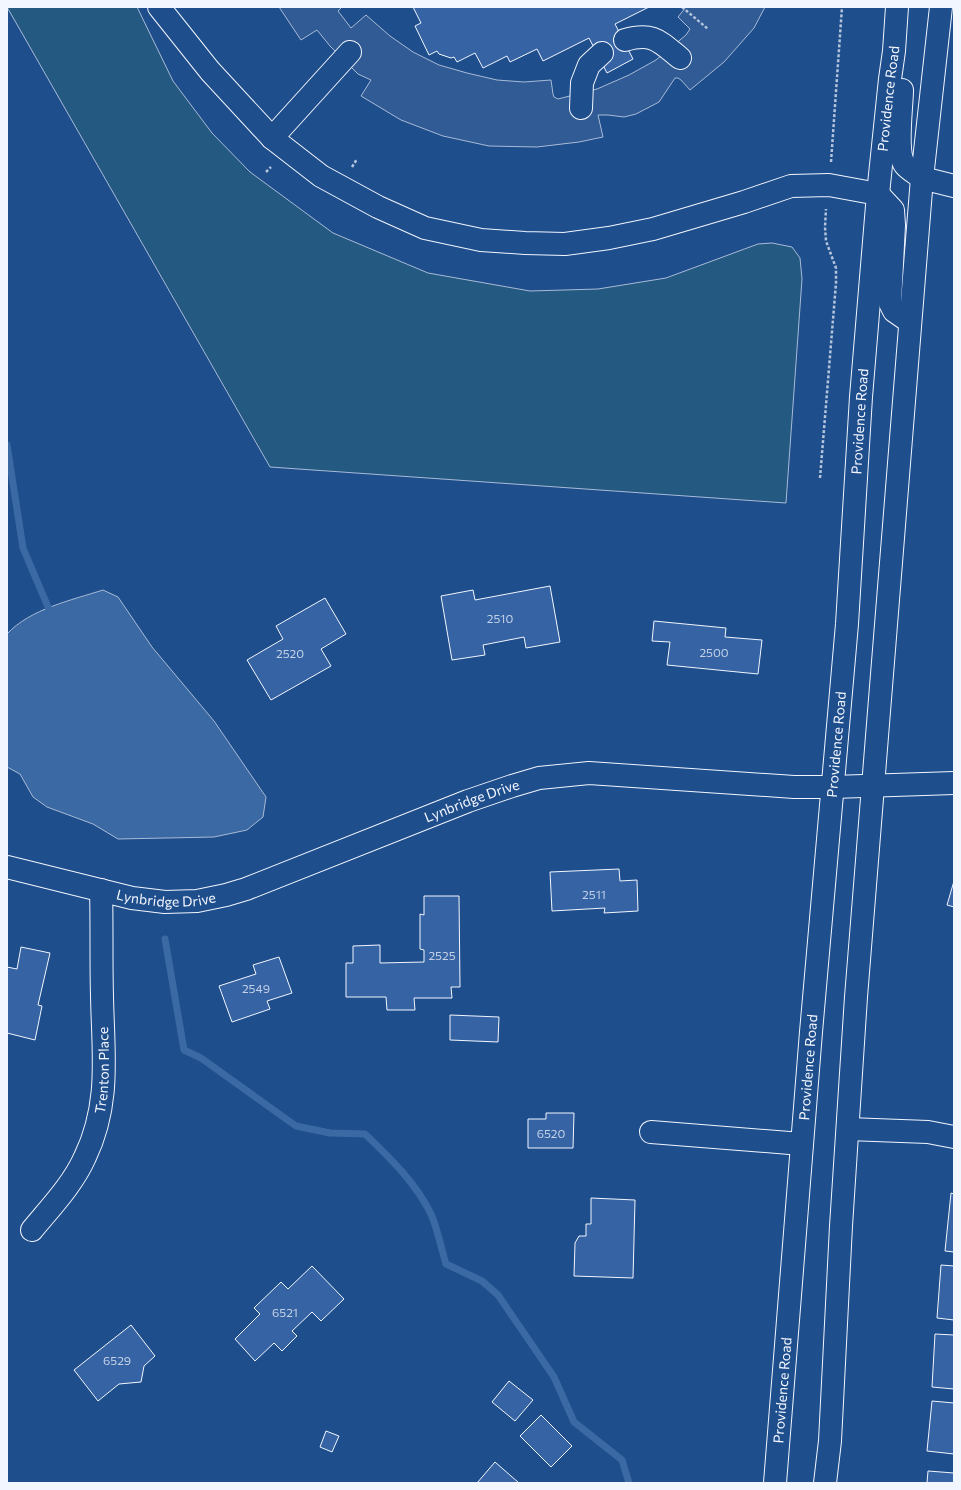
<svg xmlns="http://www.w3.org/2000/svg" width="961" height="1490" viewBox="0 0 961 1490" font-family="Commissioner,sans-serif">
<style>
.green{fill:#245a82;stroke:#a8bbd7}
.parking{fill:#305b95;stroke:#a8bbd7}
.water{fill:#3b69a3;stroke:#a8bbd7}
.lines{fill:none;stroke-linecap:round;stroke-linejoin:round}
.stream{stroke:#3b69a3;stroke-width:7}
.building{fill:#3563a3;stroke:#f2f6ff}
.minor-casing{stroke:#f2f6ff;stroke-width:24}
.major-casing{stroke:#f2f6ff;stroke-width:24}
.path{stroke:#b3c4dc;stroke-width:2.5;stroke-dasharray:3 2;stroke-linecap:butt}
.minor{stroke:#1f4e8c;stroke-width:22}
.major{stroke:#1f4e8c;stroke-width:22}
.labels{text-anchor:middle;stroke-width:3;stroke-linejoin:round;paint-order:stroke}
.number-label{font-size:12px;fill:#c3d1e8}
.street-label{font-size:14px;fill:#f2f6ff;stroke:#1f4e8c}
</style>
<rect width="100%" height="100%" fill="#1f4e8c"/>
<!-- green -->
<path class="green" d="M7,7H137L173,81L212,133L250,172L333,233L428,273L530,291L598,289L666,278L758,244L772,243L792,247L800,258L802,279L786,503L270,467Z"/>
<!-- parking -->
<path class="parking" d="M279,7H342L338,11L351,28L366,15L390,36L413,52L439,65L467,73L497,80L524,82L551,80L553,94L554,97L558,99L597,89L629,75L656,60L686,35L690,29L678,17L686,7H765L754,28L724,62L690,90L681,80L678,78H675L659,102L636,114L624,117L608,115H598L603,137L579,142L537,147L489,146L443,136L401,120L361,96L371,80L358,74L330,46L317,30L301,40Z"/>
<!-- water -->
<path class="water" d="M103,590L118,597L152,647L214,721L266,797L263,817L247,830L214,837L118,839L93,824L47,807L33,797L20,774L7,767V634C30,609 72,600 103,590Z"/>
<g class="lines">
<!-- stream -->
<path class="stream" d="M7,445L23,548L51,614
M165,939L184,1050L201,1058L296,1126L330,1133L365,1134C390,1158 416,1183 431,1214C438,1230 441,1248 446,1264L482,1281L498,1295L554,1377L574,1422L622,1460L629,1483"/>
</g>
<!-- building -->
<path class="building" d="M413,7H649L615,24L633,59L607,73L589,38L543,61L537,49L510,62L507,56L483,68L475,53L457,62L454,57L451,58L439,54L437,51L429,55L415,26L421,23Z
M550,586L560,642L526,648L524,637L483,645L485,655L452,660L441,596L473,590L475,600Z
M325,598L346,634L321,649L331,666L271,700L247,660L283,639L276,626Z
M654,621L726,628L725,637L762,640L758,674L667,665L670,642L652,641Z
M619,869L620,881L637,880L638,911L604,913L605,908L552,911L550,872Z
M954,881V907L947,905Z
M424,896H459L460,987H451L452,998H414L415,1010H387L386,997H346V963H353V946L380,945V963L424,962V950L420,949V914L424,915Z
M21,947L50,953L38,1005L42,1006L35,1040L7,1033V967L17,969Z
M279,957L292,993L267,1001L270,1009L232,1022L219,986L256,974L253,965Z
M450,1015L499,1017L498,1042L450,1040Z
M546,1113H574L573,1148H528V1119H546Z
M951,1193L954,1194V1252L945,1251Z
M591,1198L635,1200L633,1278L574,1276L575,1243L579,1236H586V1224H591Z
M941,1265L954,1266V1320L937,1318Z
M312,1266L344,1299L321,1321L312,1312L292,1331L297,1336L282,1351L274,1343L255,1361L235,1339L260,1314L254,1308L281,1282L288,1289Z
M131,1325L155,1356L144,1366L141,1382L119,1384L98,1401L74,1370Z
M935,1334L954,1335V1389L932,1387Z
M509,1381L533,1400L515,1421L492,1402Z
M932,1401L954,1403V1454L927,1451Z
M541,1415L572,1446L551,1467L520,1436Z
M326,1431L339,1436L332,1452L320,1447Z
M495,1462L519,1483H477Z
M928,1471L954,1473V1483H927Z"/>
<g class="lines">
<!-- minor casing -->
<g class="minor-casing">
<g id="minor">
<path d="M159,7L210,71L272,138L321,176L378,207L425,228L481,240L525,243L565,244L609,238L653,229L744,202L791,186L829,185L878,194"/>
<path d="M625,40C653,32 659,41 680,58"/>
<path d="M581,108L582,83L589,65L602,53"/>
<path d="M272,138L350,52"/>
<path d="M922,178L954,186"/>
<path id="s1" d="M7,867L132,898L165,902L197,901L226,895L246,889L468,801L512,786L539,778L589,773L794,787H833L954,783"/>
<path d="M848,1129L928,1132L954,1137"/>
<path d="M651,1132L802,1144"/>
<path id="s2" d="M32,1230C51,1207 73,1184 85,1157C111,1103 103,1053 102,996C101,961 102,925 101,890"/>
</g>
</g>
<!-- major casing -->
<g class="major-casing">
<g id="major">
<path d="M902,90C902,106 895,153 905,165C909,170 917,174 922,178"/>
<path d="M878,194L893,210L894,225L890,303L894,311L910,322"/>
<path id="s3" d="M775,1483L811,1032L847,624L861,397L878,194L890,79L894,51L897,7"/>
<path d="M825,1483L830,1441L841,1226L856,997L922,178L941,7"/>
</g>
</g>
<!-- path -->
<path class="path" d="M682,7L708,29
M831,162L842,7
M352,167L357,159
M266,172L271,167
M820,478L836,283V268L826,241L825,227L826,209"/>
<!-- minor -->
<use href="#minor" class="minor"/>
<!-- major -->
<use href="#major" class="major"/>
</g>
<g class="labels">
<!-- number labels -->
<g class="number-label">
<text x="500" y="623">2510</text>
<text x="714" y="657">2500</text>
<text x="290" y="658">2520</text>
<text x="594" y="899">2511</text>
<text x="442" y="960">2525</text>
<text x="256" y="993">2549</text>
<text x="551" y="1138">6520</text>
<text x="285" y="1317">6521</text>
<text x="117" y="1365">6529</text>
</g>
<!-- street labels -->
<g class="street-label">
<text dy="5" stroke="none"><textPath href="#s3" startOffset="1389">Providence Road</textPath></text>
<text dy="5" stroke="none"><textPath href="#s3" startOffset="1065">Providence Road</textPath></text>
<text dy="5" stroke="none"><textPath href="#s3" startOffset="741">Providence Road</textPath></text>
<text dy="5" stroke="none"><textPath href="#s1" startOffset="487">Lynbridge Drive</textPath></text>
<text dy="5" stroke="none"><textPath href="#s1" startOffset="163">Lynbridge Drive</textPath></text>
<text dy="5" stroke="none"><textPath href="#s3" startOffset="417">Providence Road</textPath></text>
<text dy="5" stroke="none"><textPath href="#s2" startOffset="180">Trenton Place</textPath></text>
<text dy="5" stroke="none"><textPath href="#s3" startOffset="93">Providence Road</textPath></text>
</g>
</g>
<!-- border -->
<rect width="961" height="1490" fill="none" stroke="#f2f6ff" stroke-width="16"/>
</svg>
